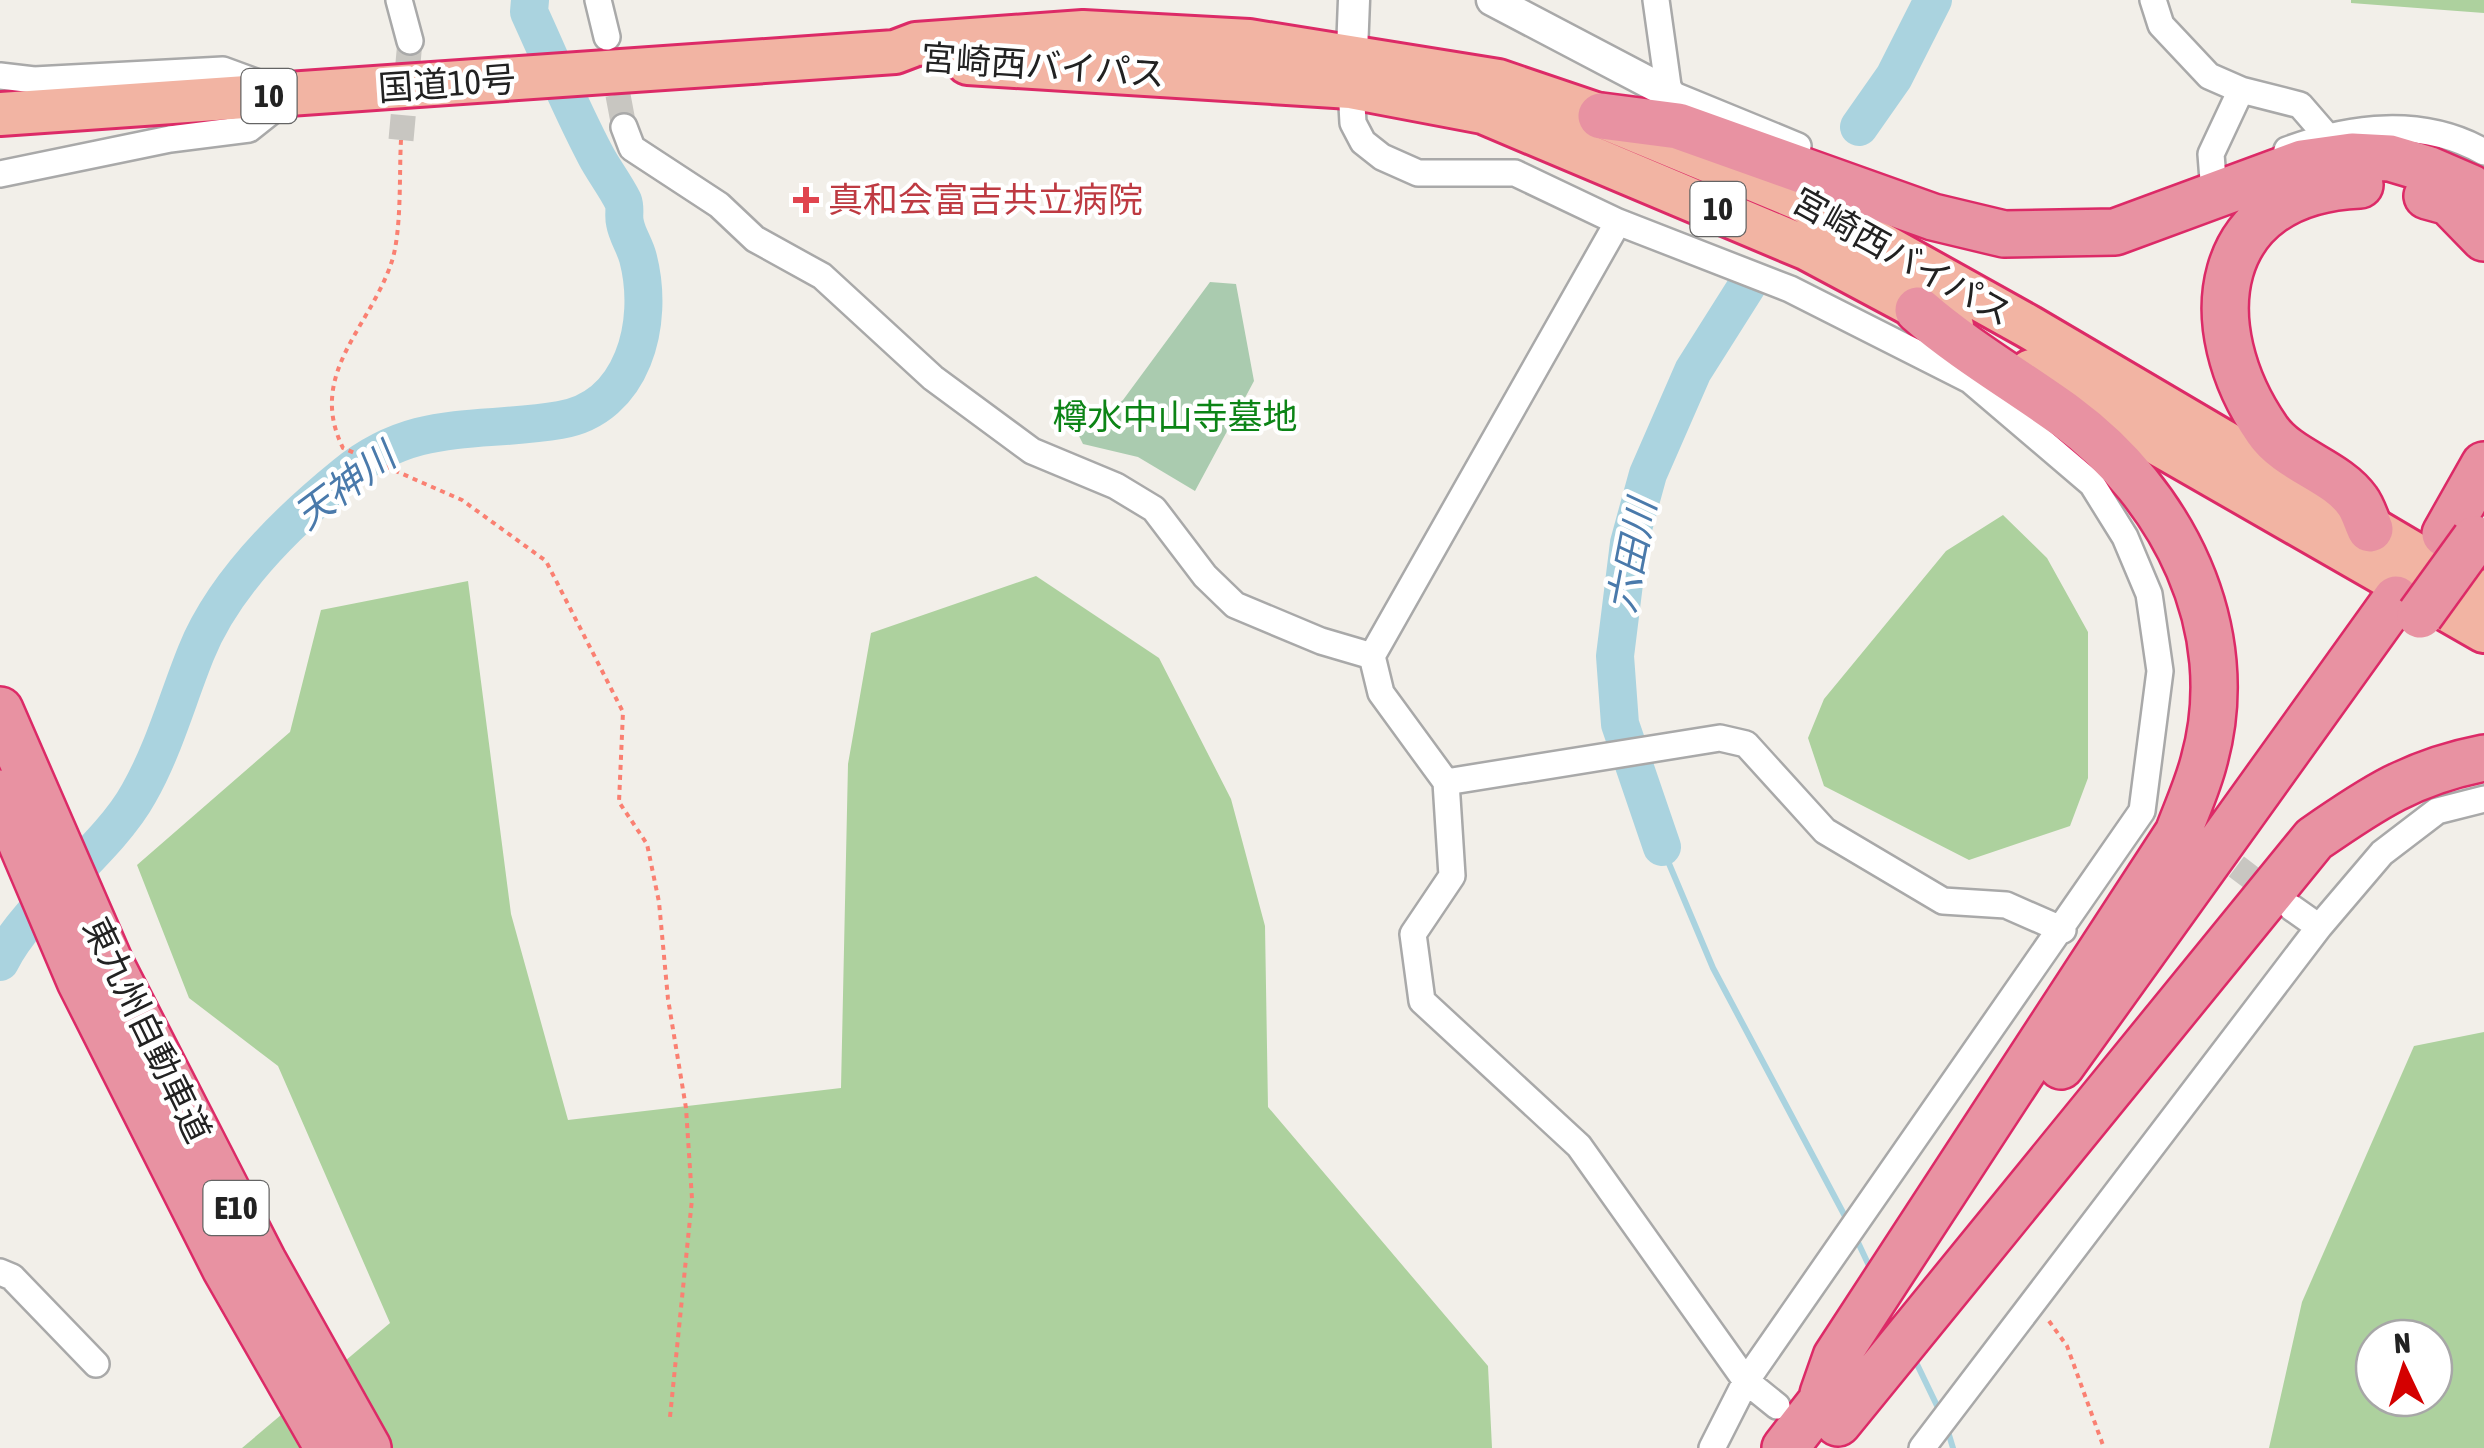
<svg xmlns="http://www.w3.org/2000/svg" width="2484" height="1448" viewBox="0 0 2484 1448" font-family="'Asap Condensed','Noto Sans JP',sans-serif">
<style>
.forest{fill:#add19e;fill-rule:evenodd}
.cemetery{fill:#aacbaf}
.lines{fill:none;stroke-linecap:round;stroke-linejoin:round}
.stream{stroke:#aad3df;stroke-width:6}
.river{stroke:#aad3df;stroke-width:38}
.minor-tunnel{stroke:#c8c6c1;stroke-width:25;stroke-dasharray:25 12;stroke-linecap:butt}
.minor-casing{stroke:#a9a9a9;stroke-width:30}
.tertiary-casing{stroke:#a9a9a9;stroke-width:35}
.trunk-casing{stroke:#dc2a67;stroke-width:48}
.motorway-casing{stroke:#dc2a67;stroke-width:50}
.path{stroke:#fa8072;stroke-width:4;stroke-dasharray:5 5;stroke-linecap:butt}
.minor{stroke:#fff;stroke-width:25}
.tertiary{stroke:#fff;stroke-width:30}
.trunk{stroke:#f2b4a3;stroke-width:42}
.motorway{stroke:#e892a2;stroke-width:45}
.motorway-bridge-casing{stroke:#dc2a67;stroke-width:50;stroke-linecap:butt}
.motorway-bridge{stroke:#e892a2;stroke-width:45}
.health-dot{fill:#e0444e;stroke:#fff;stroke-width:4}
.labels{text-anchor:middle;stroke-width:9;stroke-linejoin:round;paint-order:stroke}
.shield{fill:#fff;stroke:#646464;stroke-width:2.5}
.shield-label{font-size:32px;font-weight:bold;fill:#222}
.street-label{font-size:35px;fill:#222;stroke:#fff}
.health-label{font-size:35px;fill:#be3a42;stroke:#fff;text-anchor:start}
.park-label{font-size:35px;fill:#0c8416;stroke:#fff}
.water-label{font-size:38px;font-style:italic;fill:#4a7aab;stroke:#fff}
</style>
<rect width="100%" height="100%" fill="#f2efe9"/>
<!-- forest -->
<path class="forest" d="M2351,0H2484V13L2351,3Z
M2003,515L2047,558L2088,632V778L2070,826L1969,860L1824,786L1808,738L1824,699L1946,551Z
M1036,576L1159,658L1231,799L1265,926L1268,1107L1488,1366L1492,1448H242L390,1323L278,1066L189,998L137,865L290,732L321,610L468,581L511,914L568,1120L841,1088L848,764L871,633Z
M2484,1032V1448H2269L2302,1302L2414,1046ZM2374,1338H2434V1398H2374Z"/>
<!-- cemetery -->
<path class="cemetery" d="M1210,282L1236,284L1254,381L1195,491L1138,457L1083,444L1079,436L1123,400Z"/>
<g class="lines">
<!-- stream -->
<path class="stream" d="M1662,847L1713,968L1847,1220
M1855,1236L1871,1270
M1914,1358L1941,1414
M1946,1425L1953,1448"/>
<!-- river -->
<path class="river" d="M1859,127L1894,77L1933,0
M1662,847L1620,724L1615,656L1629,543L1648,474L1693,371L1748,284
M0,962C28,905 108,850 139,793C164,749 177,700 196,653C224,583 287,522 345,475C416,417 477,434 560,420C633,408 655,323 638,258C635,246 627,235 625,223C623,215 626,209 623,201C615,185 604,171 596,156C571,109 551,60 529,12L530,0"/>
<!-- minor-tunnel -->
<path class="minor-tunnel" d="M611,58L624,127
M401,140L410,41
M2207,844L2279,899"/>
<!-- minor casing -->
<g class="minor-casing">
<path id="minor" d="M399,0L410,41
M598,0L607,37
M1656,0L1669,93L1798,146
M2153,0L2161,25L2209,76L2241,90L2300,105L2326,135
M0,76L34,80L223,70L272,88
M1351,87L1353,123L1363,142L1382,157L1418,173H1515L1618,222L1790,289L1970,380L2092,484L2125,537L2149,594L2160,671L2142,811L1746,1381L1712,1448
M624,127L632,148L719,205L755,239L822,276L933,378L1032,451L1116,486L1154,509L1205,576L1235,605L1321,641L1372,656
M2287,150C2350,126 2423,117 2484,152
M0,174L170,139L249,129L288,98
M2213,180L2211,154L2241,90
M1618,222L1372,656L1381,693L1446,782L1452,876L1413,934L1422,1001L1579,1146L1746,1381L1777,1406
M1446,782L1720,738L1746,744L1825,831L1943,901L2006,905L2063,930
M2292,908L2319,927
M0,1272L12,1277L96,1364
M1922,1448L2319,927L2382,853L2437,811L2484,799"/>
</g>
<!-- tertiary casing -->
<g class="tertiary-casing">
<path id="tertiary" d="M1492,0L1669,93
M1351,77L1354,0"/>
</g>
<!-- trunk casing -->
<g class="trunk-casing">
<path id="trunk" d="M968,63L1351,87L1483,112L1808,249L1952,326
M0,114L895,52L916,44L1083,32L1249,41L1498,81L1601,116L1798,198L2029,327L2484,595
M2031,371L2484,631"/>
</g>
<!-- motorway casing -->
<g class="motorway-casing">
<path id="motorway" d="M1601,116L1678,126L1933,217L2004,234L2115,232L2302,163L2352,156L2390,158L2427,169L2471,188L2484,199
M2360,185C2210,191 2195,326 2267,430C2288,461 2336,471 2357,501C2363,509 2366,521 2370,529
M2427,196L2449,202L2484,238
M2445,534L2484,465
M0,710L111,965L263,1261L368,1448
M0,793L80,981L225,1268L328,1448
M2061,1066L2396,599
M1823,1394L1836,1357L2178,833C2187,809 2198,785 2204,761C2241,628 2172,494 2066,416C2016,380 1964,350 1918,310
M1838,1423L2314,839C2373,798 2412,772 2484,758
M1785,1448L1845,1371"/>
</g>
<!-- path -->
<path class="path" d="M401,140C399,175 402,233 391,264C368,330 307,375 343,448L462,500L546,561L623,712L619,802L647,844L659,902L668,999L686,1108L692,1199L670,1417
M2049,1321L2067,1346L2104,1448"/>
<!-- minor -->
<use href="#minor" class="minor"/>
<!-- tertiary -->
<use href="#tertiary" class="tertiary"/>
<!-- trunk -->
<use href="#trunk" class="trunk"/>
<!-- motorway -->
<use href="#motorway" class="motorway"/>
<!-- motorway-bridge casing -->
<g class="motorway-bridge-casing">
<path id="motorway-bridge" d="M2420,615L2475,539"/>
</g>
<!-- motorway-bridge -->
<use href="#motorway-bridge" class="motorway-bridge"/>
</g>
<!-- markers -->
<path class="health-dot" d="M801 185h10v10h10v10h-10v10h-10v-10h-10v-10h10z"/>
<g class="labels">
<!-- shield labels -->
<g class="shield">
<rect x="241.5" y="69" width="55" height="54" rx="8"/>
<rect x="1690.5" y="182" width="55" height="54" rx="8"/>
<rect x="203.5" y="1181" width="65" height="54" rx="8"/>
</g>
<g class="shield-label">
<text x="269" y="107">10</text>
<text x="1718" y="220">10</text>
<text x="236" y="1219">E10</text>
</g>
<!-- street labels -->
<g class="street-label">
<text transform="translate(1043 66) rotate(4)" y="12">宮崎西バイパス</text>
<text transform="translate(447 84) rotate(-4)" y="12">国道10号</text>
<text transform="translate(1902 257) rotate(29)" y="12">宮崎西バイパス</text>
<text transform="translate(147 1030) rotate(64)" y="12">東九州自動車道</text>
</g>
<!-- health labels -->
<g class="health-label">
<text x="828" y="212">真和会富吉共立病院</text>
</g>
<!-- park labels -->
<g class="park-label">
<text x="1175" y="429">樽水中山寺墓地</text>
</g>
<!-- water labels -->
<g class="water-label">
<text transform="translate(345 486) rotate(-37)" y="13">天神川</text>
<text transform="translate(1632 556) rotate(-79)" y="13">六田川</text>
</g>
</g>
<!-- north arrow -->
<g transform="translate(2404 1368) rotate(356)"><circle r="48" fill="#ffffff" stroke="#a7a7a7" stroke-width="2.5"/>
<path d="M0-8L18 38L0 25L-18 38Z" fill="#d40000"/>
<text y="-15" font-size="28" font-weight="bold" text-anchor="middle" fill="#222222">N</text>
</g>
</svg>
